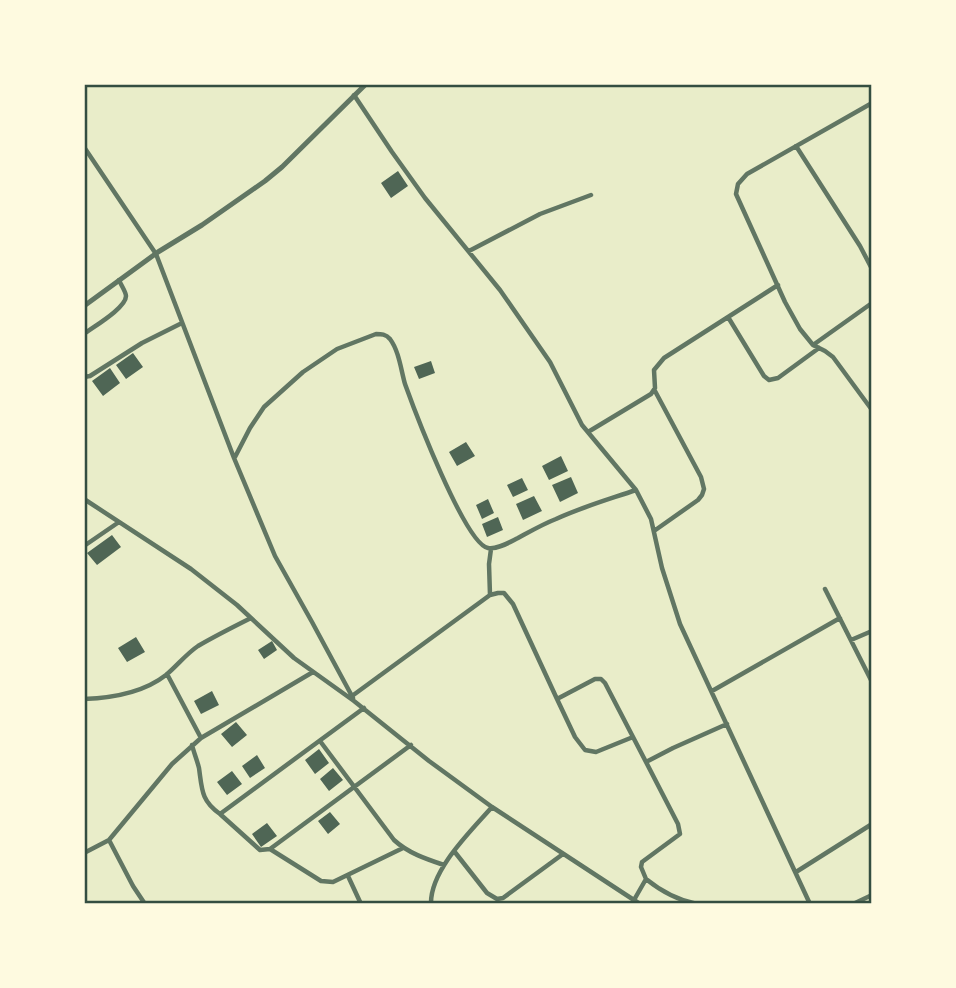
<svg xmlns="http://www.w3.org/2000/svg" width="956" height="988" viewBox="0 0 956 988" font-family="'Alegreya Sans',sans-serif">
<style>
.building{fill:#4f6655}
.lines{fill:none;stroke-linecap:round;stroke-linejoin:round}
.minor{stroke:#617663;stroke-width:4.5}
.tertiary{stroke:#617663;stroke-width:5}
.neatline{fill:none;stroke:#344e41;stroke-width:2.5}
</style>
<rect width="100%" height="100%" fill="#e9edc9"/>
<!-- building -->
<path class="building" d="M398,171L408,186L391,198L381,183Z
M133,353L143,367L126,379L116,365Z
M431,361L435,373L419,379L414,367Z
M110,368L120,383L103,396L92,381Z
M466,442L475,456L457,466L449,452Z
M561,456L568,471L549,480L542,466Z
M571,477L578,493L560,502L552,485Z
M522,478L528,490L513,497L507,485Z
M534,496L542,511L523,520L516,504Z
M488,499L494,513L482,519L476,505Z
M498,517L503,530L487,537L482,524Z
M112,535L121,547L97,565L87,553Z
M136,637L145,652L127,662L118,648Z
M272,641L277,650L264,659L258,650Z
M212,691L219,705L201,714L194,701Z
M236,722L247,735L232,747L221,734Z
M319,749L329,763L315,774L305,760Z
M257,755L265,768L250,778L242,766Z
M333,768L343,780L329,791L320,779Z
M232,771L242,784L227,795L217,782Z
M330,812L340,824L328,834L318,821Z
M267,823L277,836L261,847L252,834Z"/>
<g class="lines">
<!-- minor -->
<path class="minor" d="M354,95L392,152L425,198L500,290L550,362L582,425L636,490L651,519L662,568L680,624L810,904
M872,103L747,174L738,184L736,194L785,302L800,329L813,345L825,351L833,357L872,410
M796,146L860,246L872,269
M84,147L156,254L234,458L275,556L312,622L353,698
M469,251L540,214L591,195
M728,317L764,376L769,380L778,378L819,348
M84,334C93,327 126,308 126,296C126,292 121,285 119,280
M813,345L872,303
M84,377L90,376L142,343L182,323
M588,432L651,394L655,388L654,370L664,358L778,285
M235,457L250,428L264,407L303,372L337,349L376,334C381,334 386,334 390,339C399,351 401,370 405,384C414,409 465,544 488,548C497,550 510,542 518,538C531,531 543,524 556,519C582,507 610,499 636,490
M84,499L191,569L237,605L294,658L354,701L429,761L492,807L640,904
M654,531L698,500L702,495L704,489L701,477L655,391
M84,546L119,522
M825,589L872,682
M490,595L489,564L491,549
M851,640L872,631
M167,674L201,738
M712,691L840,618
M352,696L490,595L498,593H504L513,604L557,699L595,679H601L605,683L646,762L673,748L727,724
M84,699C112,698 143,693 166,675C177,666 186,654 198,646C215,636 233,627 251,618
M557,699L575,737L585,750L596,752L633,737
M320,741L394,840C408,853 426,859 444,865
M192,745C194,753 197,760 199,768C202,789 201,801 220,814L364,708
M220,814L260,850L270,849L411,745
M109,840L133,886L145,904
M270,849L321,881L333,882L403,848
M454,851L487,893L497,899L503,898L563,854
M84,853L109,840L172,764L201,738L313,672
M796,872L872,824
M348,876L361,904
M646,879C662,892 677,900 697,904
M634,900L646,879L641,867L642,862L680,834L678,824L646,762
M431,904C430,870 471,831 492,807
M853,904L872,895"/>
<!-- tertiary -->
<path class="tertiary" d="M84,306L158,252L202,225L265,181L282,167L366,84"/>
</g>
<!-- border -->
<rect width="956" height="988" fill="none" stroke="#fefae0" stroke-width="172"/>
<rect x="86" y="86" width="784" height="816" class="neatline"/>
</svg>
